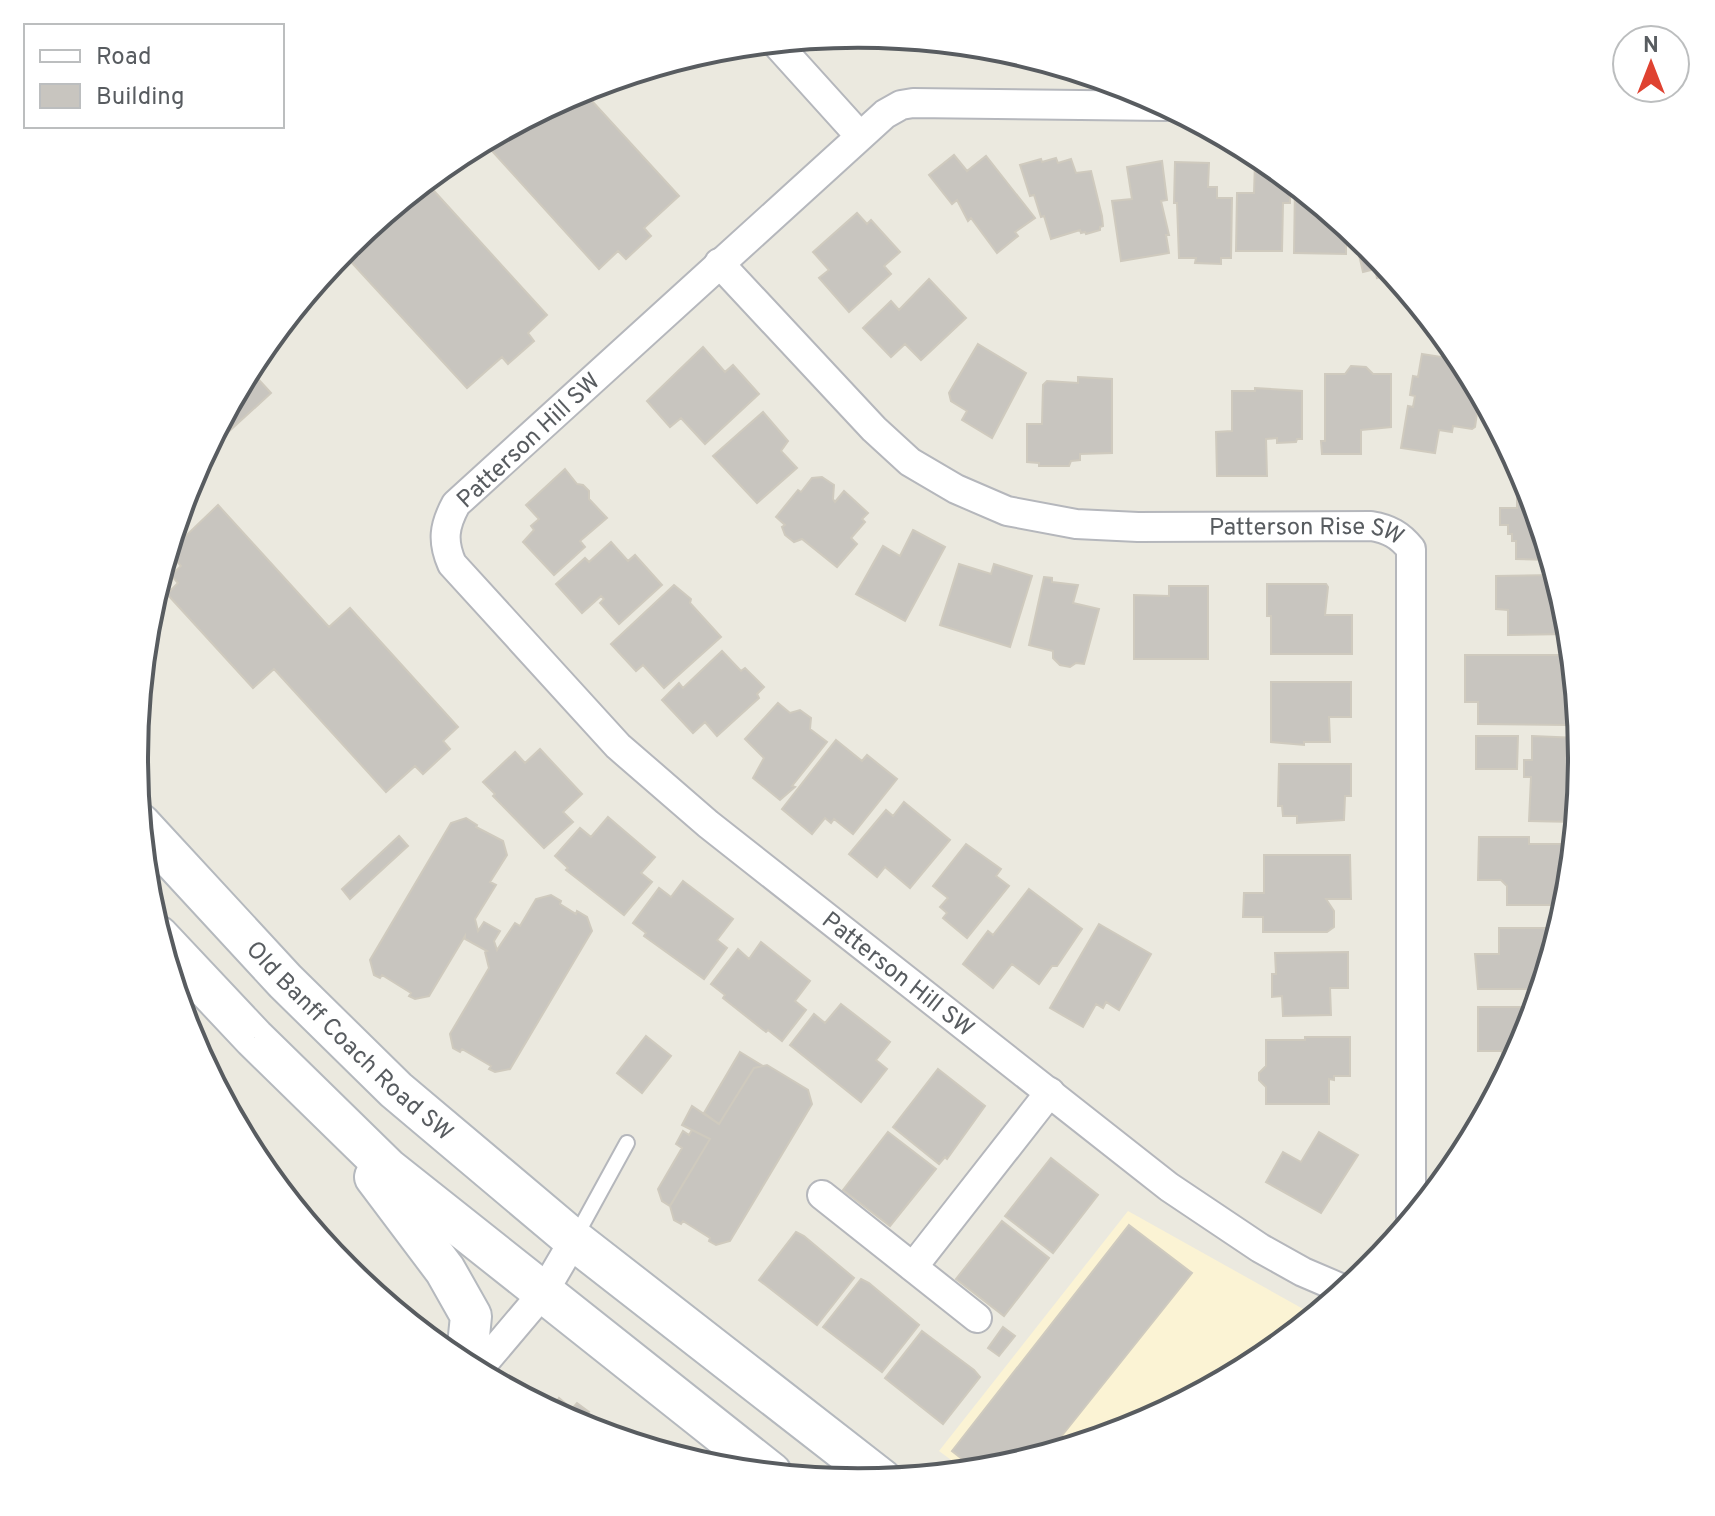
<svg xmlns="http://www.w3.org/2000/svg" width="1715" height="1516" viewBox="0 0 1715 1516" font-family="Overpass,sans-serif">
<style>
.commercial{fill:#fbf3d4}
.building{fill:#c8c5bf;stroke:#cfcabe;stroke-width:2}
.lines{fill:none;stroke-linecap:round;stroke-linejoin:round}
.lane-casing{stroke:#b5b7bc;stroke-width:18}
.street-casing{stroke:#b5b7bc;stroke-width:32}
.secondary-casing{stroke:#b5b9be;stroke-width:44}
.lane{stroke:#fff;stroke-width:14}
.street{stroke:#fff;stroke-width:28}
.secondary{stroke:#fff;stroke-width:40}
.labels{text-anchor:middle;stroke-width:6;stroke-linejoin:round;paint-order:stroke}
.street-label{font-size:24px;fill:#585c60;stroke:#fff}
.rim{fill:none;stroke:#585c60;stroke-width:4}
</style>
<rect width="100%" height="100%" fill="#ebe9df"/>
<!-- commercial -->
<path class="commercial" d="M1128,1211L1314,1315L1259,1360L1134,1427L998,1468L966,1471L939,1451Z"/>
<!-- building -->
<path class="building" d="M581,89L679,196L644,228L651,236L626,259L618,251L599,269L483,141Z
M954,155L967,171L986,156L1035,218L1015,232L1018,236L997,253L971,218L968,221L957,200L952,204L929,175Z
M1056,158L1058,163L1071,159L1076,173L1091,171L1102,216L1103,226L1100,227V230L1086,234L1085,232L1081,233L1080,230L1051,239L1044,216L1041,217L1034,195L1030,196L1020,165L1041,159L1042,162Z
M1162,161L1167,200L1161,201L1169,235H1166L1169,253L1121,261L1112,201L1132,199L1127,167Z
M1175,162L1209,163L1208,187H1217V198H1232L1231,258H1221V264L1195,263L1196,258H1179L1177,203H1174Z
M1255,162L1268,163L1290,181V203H1283L1282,251H1236L1237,193H1254Z
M425,181L547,315L528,333L534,341L508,364L502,357L467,388L341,251Z
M1295,185L1346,227V254L1294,253Z
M857,213L867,224L871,220L900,252L884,266L891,274L849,312L819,278L829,270L813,252Z
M1354,233L1370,246L1393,274L1377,278L1375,269L1363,272Z
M929,279L966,318L921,360L905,344L891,357L863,328L891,301L899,310Z
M978,344L1026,373L992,438L962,420L967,411L951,401L949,393Z
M703,347L725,372L733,365L759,394L705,444L681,418L670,427L647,401Z
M1422,354L1448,358L1447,362L1464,365L1487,408L1478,406L1475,427L1472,429L1453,426L1452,432L1439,430L1435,453L1401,448L1408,406L1413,407L1415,396L1410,395L1413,376L1418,377Z
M1351,366L1366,367L1373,374H1391V427L1361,430V454H1322L1321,441H1325V374H1345Z
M249,369L271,393L202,456Z
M1078,377L1112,379V453L1080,454V460L1071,461L1069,466H1039V463L1027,462V424H1042L1043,385L1047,381L1078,383Z
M1255,388L1302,391V439H1297L1296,442L1277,443V438L1266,439L1267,476H1217L1216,432L1232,431V391H1255Z
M763,412L788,441L781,451L797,468L757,503L713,456Z
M565,469L577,484L583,485L589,491V499L607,518L580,541L585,547L554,575L523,542L534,530L531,526L539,519L526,505Z
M822,477L834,485L833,499L835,502L844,491L868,513L862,519L865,522L851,538L857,544L837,567L802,539L794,542L785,535L782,527L785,525L776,517L798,490L801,492L812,478Z
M1526,480L1527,481L1550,560L1516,559V541H1512V534H1508V525H1500V508H1517V486H1526Z
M218,505L329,627L350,608L458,727L443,741L450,749L423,774L415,766L386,792L274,669L253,688L167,594L178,583L171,575L181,566L169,552Z
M913,530L945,547L905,621L856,594L883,546L900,556Z
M611,542L628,561L635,555L662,585L619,624L600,603L604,599L601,596L582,613L556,584L585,558L589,562Z
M959,564L991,574L994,564L1032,576L1010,647L940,625Z
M1555,575L1568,617V634L1508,635V610L1496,609V576Z
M1044,577L1052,578V582L1078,585L1073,603L1099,609L1084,664L1076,663L1070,667L1060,665L1053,658V651L1029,645Z
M1267,584H1326L1328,587L1325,615H1352V654H1271V616H1267Z
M674,585L691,599L690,603L721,637L664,688L643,665L636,671L611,644Z
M1169,586H1208V659H1134V595L1169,596Z
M722,651L741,671L745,668L764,687L757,694L759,698L717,736L705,722L693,733L662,700L679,683L683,688Z
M1465,655H1571L1574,686H1566V725L1478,724V702H1465Z
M1271,682H1351V717H1329L1330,742H1304V745L1271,742Z
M778,703L790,713L800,710L811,718L810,729L827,742L792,786L795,787L780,800L753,778L764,758L745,739Z
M1476,736H1518L1517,769H1476Z
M1532,736L1579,738L1581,758L1575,822L1529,821L1531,777H1524V760H1532Z
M836,740L862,761L867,755L897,779L853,834L834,819L831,823L825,818L812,834L782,809Z
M540,749L582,794L563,812L573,822L544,848L493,796L495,794L483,782L515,752L525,763Z
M1279,764H1351V796H1345L1344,820L1297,823V816H1283L1282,806H1278Z
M904,802L950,840L910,888L885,867L877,877L849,854L886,810L893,816Z
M608,817L655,857L641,873L652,882L624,915L566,870L568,868L555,856L580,828L591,837Z
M466,818L477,825L476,827L503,841L507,855L490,882L496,885L475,919L478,931L484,922L500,931L494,941L497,950L515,923L520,926L536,899L551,895L561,901L560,904L576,914L577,911L587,917L592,931L510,1069L495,1072L489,1069L491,1066L462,1049L460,1052L453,1048L450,1034L489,968L485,952L487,951L465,939V936L429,996L415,999L409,996L411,993L382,975L380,978L374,975L370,960L451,823Z
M399,836L408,846L350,899L342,889Z
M1479,837H1529V844H1563L1562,865L1565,868L1566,878L1561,889V905H1507V886L1501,880H1478Z
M966,844L1001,869L996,876L1009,886L967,938L943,918L947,913L940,907L948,898L933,886Z
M1264,855H1350L1351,899H1326L1334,911V927L1327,932H1263V917H1243L1244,893H1264Z
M683,881L733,919L717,940L727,948L704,979L644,936L646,933L633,923L659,888L671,897Z
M1029,889L1082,929L1057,966H1052L1039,984L1012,964L993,988L963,964L988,931L993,935Z
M1099,924L1151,954L1119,1010L1106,1002L1103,1008L1096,1004L1083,1027L1050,1008Z
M1499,928H1559L1540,989H1478L1475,954H1499Z
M761,942L810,981L795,1001L806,1010L782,1041L768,1030L766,1032L723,998L725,995L711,984L738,949L749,959Z
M1348,952V988H1330L1331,1015L1283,1016L1282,996L1272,997V974H1276L1275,953Z
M841,1004L890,1042L876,1060L887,1069L861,1102L790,1045L814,1014L825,1023Z
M1478,1007H1535L1526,1035L1502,1081V1051H1478Z
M646,1036L671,1056L642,1093L617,1073Z
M1305,1037H1350V1076H1334V1080L1329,1079V1104H1266V1087L1259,1080V1073L1266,1066V1040H1305Z
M740,1052L763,1066L754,1068L719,1124L704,1113Z
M767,1065L808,1090L812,1104L730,1241L716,1245L709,1241L710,1238L683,1221L681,1224L674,1220L670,1206L710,1139L682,1125L692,1106L719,1124L754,1068Z
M938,1069L985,1106L947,1159L945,1157L939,1164L893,1127Z
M692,1130L710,1139L670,1206L662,1201L658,1189L682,1148L676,1144L683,1131L689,1135Z
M888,1132L936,1169L890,1226L843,1190Z
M1319,1132L1358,1155L1321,1213L1266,1182L1283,1152L1301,1162Z
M1051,1158L1098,1195L1053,1253L1005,1216Z
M1002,1221L1049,1258L1004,1316L956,1279Z
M1129,1225L1192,1273L1048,1453L998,1468L976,1470L952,1451Z
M796,1232L804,1236L854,1278L817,1325L759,1280Z
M861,1279L869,1283L919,1325L882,1372L823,1327Z
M1003,1327L1015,1336L999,1356L988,1348Z
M922,1331L974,1370L980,1377L943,1424L885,1378Z
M559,1398L572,1409L577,1403L589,1412L580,1423L587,1429L551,1411Z"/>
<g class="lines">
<!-- lane casing -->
<g class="lane-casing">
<path id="lane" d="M576,1236L627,1143"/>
</g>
<!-- street casing -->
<g class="street-casing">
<g id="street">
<path d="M775,42L859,135"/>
<path id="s1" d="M1166,106L913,103L901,105L885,114L456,504C444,526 442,541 452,564L618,746L708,824L1169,1187L1260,1248L1303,1272L1345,1290"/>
<path id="s2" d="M719,263L874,429L910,462L956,489L1007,511L1076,524L1138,527L1371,526C1389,529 1400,535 1411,549V1220"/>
<path d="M822,1195L977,1318"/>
<path d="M913,1267L1050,1092"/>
<path d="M477,1371L543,1293L574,1240"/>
</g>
</g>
<!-- secondary casing -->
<g class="secondary-casing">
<g id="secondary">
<path id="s3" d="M140,824L285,981L396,1090L574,1240L882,1480"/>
<path d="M158,936L254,1038L388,1169L771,1473"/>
<path d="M375,1177L445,1270L471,1316L466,1366"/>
</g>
</g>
<!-- lane -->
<use href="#lane" class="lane"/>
<!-- street -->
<use href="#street" class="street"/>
<!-- secondary -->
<use href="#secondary" class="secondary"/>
</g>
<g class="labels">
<!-- street labels -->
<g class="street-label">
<text transform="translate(528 440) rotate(-43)" y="8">Patterson Hill SW</text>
<text dy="8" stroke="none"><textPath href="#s2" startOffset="686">Patterson Rise SW</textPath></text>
<text dy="8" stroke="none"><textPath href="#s1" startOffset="1534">Patterson Hill SW</textPath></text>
<text dy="8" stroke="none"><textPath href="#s3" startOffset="302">Old Banff Coach Road SW</textPath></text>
</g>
</g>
<!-- crop -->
<path d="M0 0H1715V1516H0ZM148 758a710 710 0 1 1 1420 0a710 710 0 1 1-1420 0Z" fill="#fff" fill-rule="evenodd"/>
<path class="rim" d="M148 758a710 710 0 1 1 1420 0a710 710 0 1 1-1420 0Z"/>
<!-- legend -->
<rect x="24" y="24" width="260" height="104" fill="#ffffff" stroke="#bcbebf" stroke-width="2"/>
<rect x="40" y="50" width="40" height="12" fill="#ffffff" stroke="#bcbebf" stroke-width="2"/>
<text x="96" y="64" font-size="24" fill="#585c60">Road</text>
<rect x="40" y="84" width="40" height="24" fill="#c8c5bf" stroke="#bcbebf" stroke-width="2"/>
<text x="96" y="104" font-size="24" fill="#585c60">Building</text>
<!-- north arrow -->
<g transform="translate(1651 64)"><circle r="38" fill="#ffffff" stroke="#bcbebf" stroke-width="2"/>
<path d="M0-6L14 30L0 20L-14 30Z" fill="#df4231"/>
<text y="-12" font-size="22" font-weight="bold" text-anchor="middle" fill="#585c60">N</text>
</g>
</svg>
